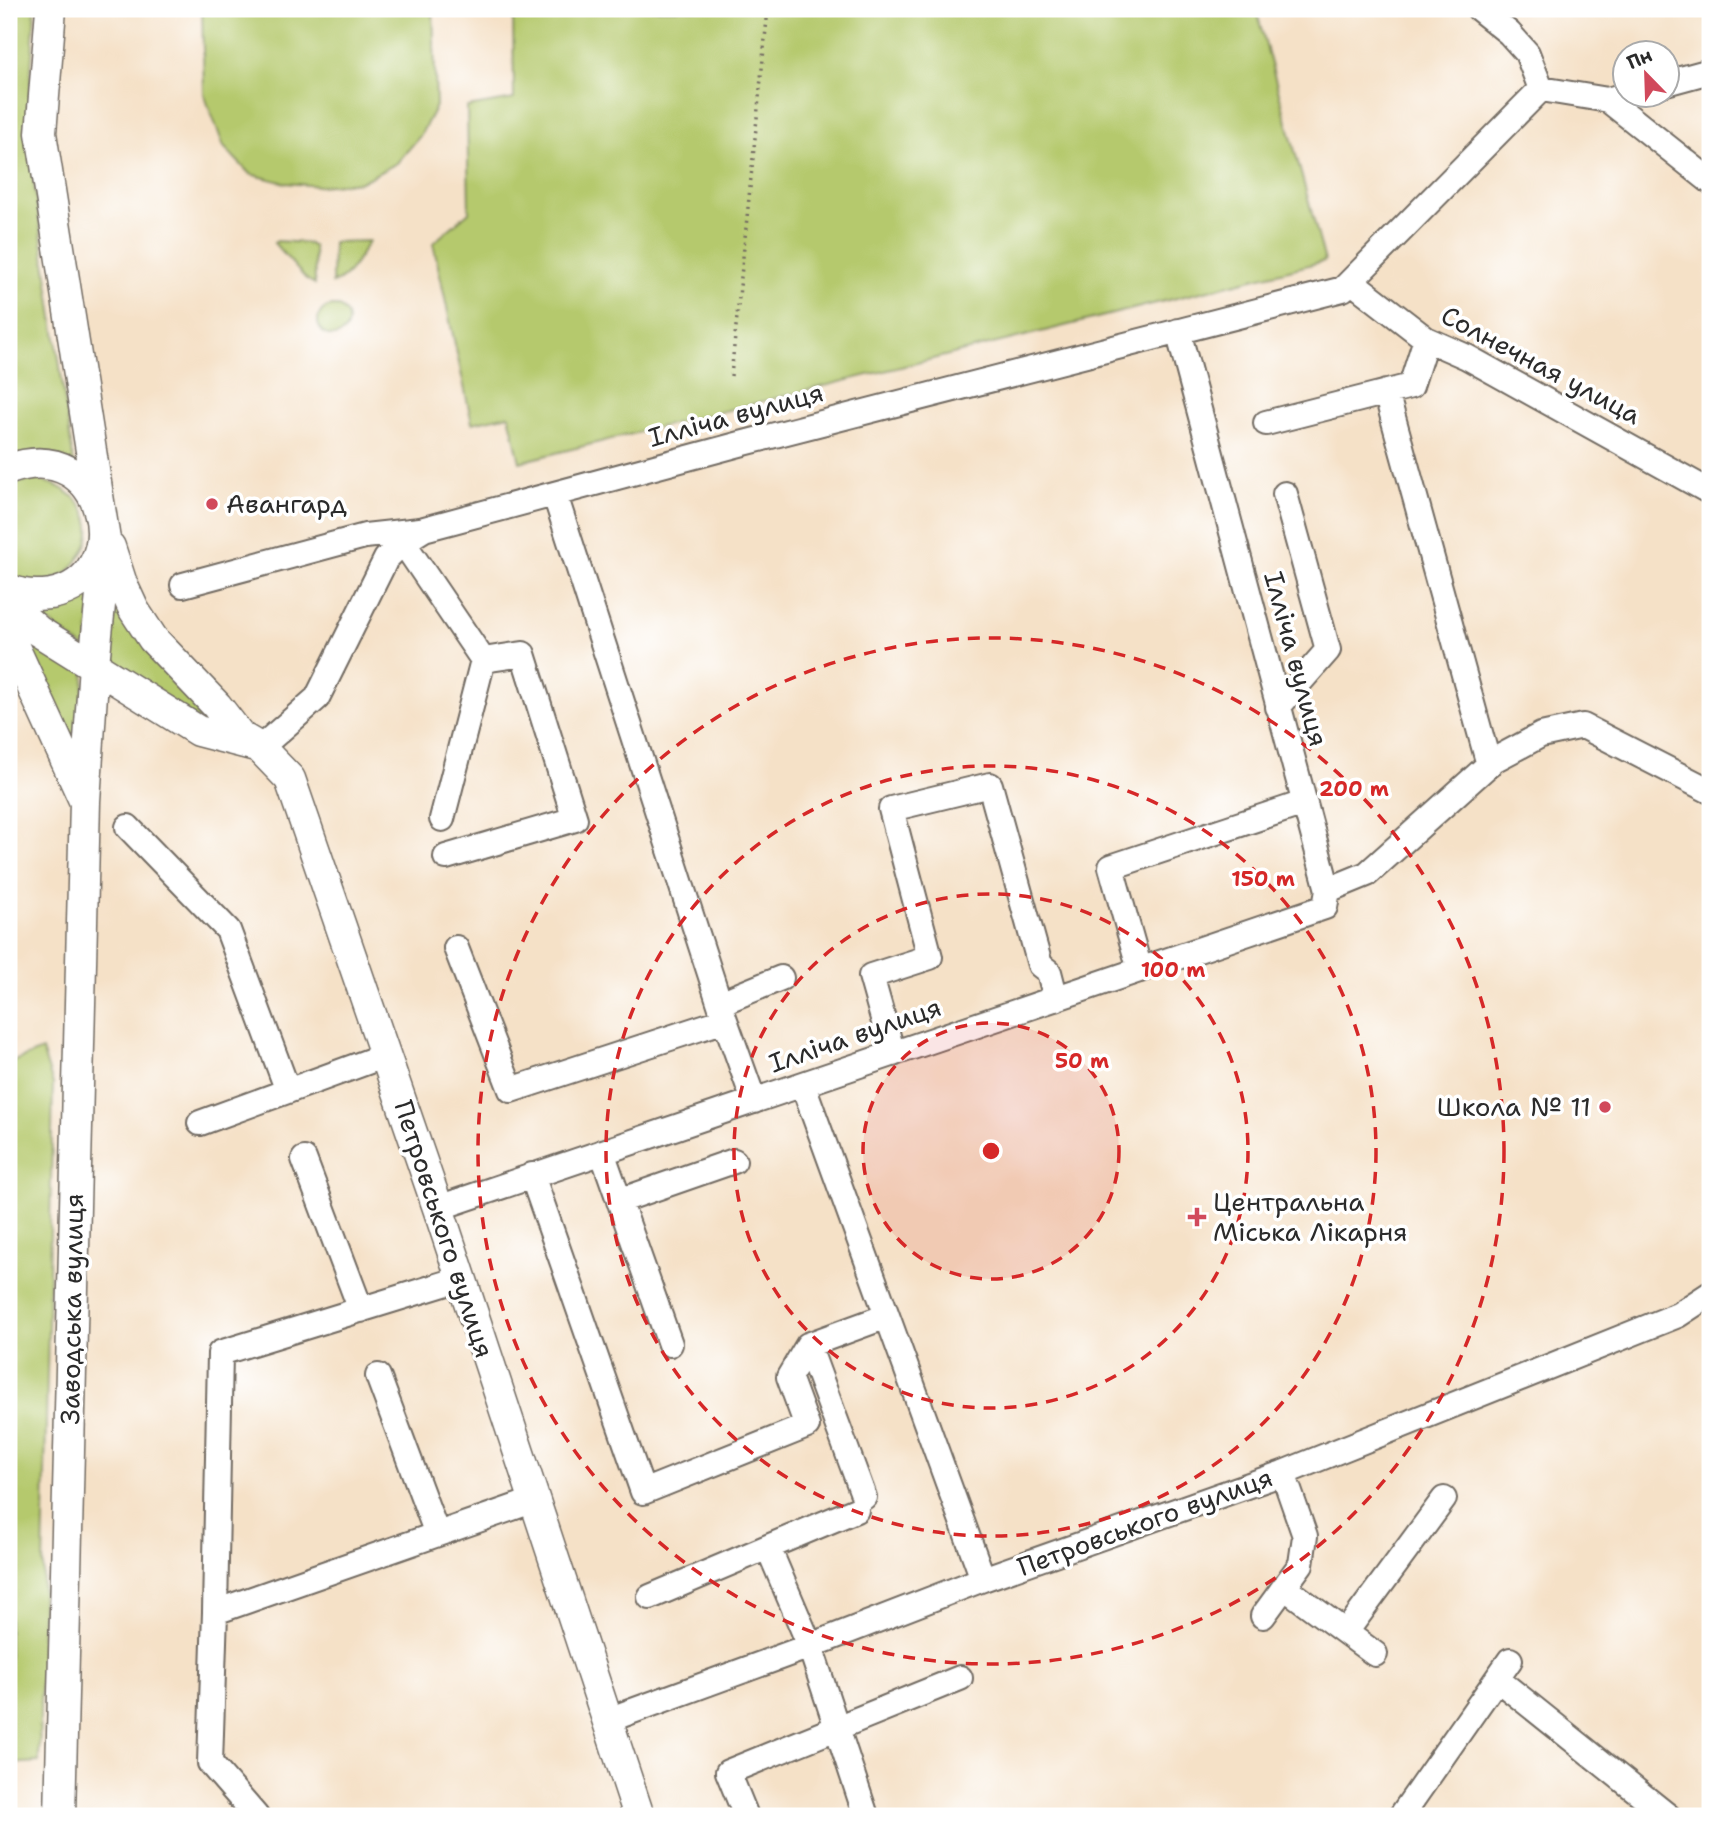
<svg xmlns="http://www.w3.org/2000/svg" width="1719" height="1825" viewBox="0 0 1719 1825" font-family="'Shantell Sans',sans-serif">
<style>
.green{fill:#b5c96d;stroke:#707a4c;stroke-width:2}
.lines{fill:none;stroke-linecap:round;stroke-linejoin:round}
.minor-casing{stroke:#726b62;stroke-width:28}
.major-casing{stroke:#726b62;stroke-width:33}
.path{stroke:#726b62;stroke-width:3.5;stroke-dasharray:2 5;stroke-linecap:butt}
.minor{stroke:#fff;stroke-width:24}
.major{stroke:#fff;stroke-width:30}
.rail{stroke:#2b2b2b;stroke-width:5}
.ring{fill:none;stroke:#d62828;stroke-width:3.5;stroke-dasharray:12 9}
.poi-dot{fill:#d1495b;stroke:#fff;stroke-width:2.5}
.labels{text-anchor:middle;stroke-width:7;stroke-linejoin:round;paint-order:stroke}
.street-label{font-size:26px;fill:#2b2b2b;stroke:#fff}
.poi-label{font-size:26px;fill:#2b2b2b;stroke:#fff;text-anchor:start}
.centre{fill:#d62828;stroke:#fff;stroke-width:3.5}
.ring-label{font-size:21px;text-anchor:middle;font-weight:bold;fill:#d62828;stroke:#fff;stroke-width:7;stroke-linejoin:round;paint-order:stroke}
</style>
<rect width="100%" height="100%" fill="#fff"/>
<filter id="ink" filterUnits="userSpaceOnUse"><feTurbulence type="fractalNoise" baseFrequency=".0143" numOctaves="2"/><feDisplacementMap in="SourceGraphic" scale="14" xChannelSelector="R" yChannelSelector="G"/><feConvolveMatrix kernelMatrix="1 2 1 2 8 2 1 2 1" color-interpolation-filters="sRGB"/></filter>
<filter id="wash" filterUnits="userSpaceOnUse"><feTurbulence type="fractalNoise" baseFrequency=".00686" numOctaves="4" result="noise"/><feDisplacementMap in="SourceGraphic" scale="28" xChannelSelector="R" yChannelSelector="G"/><feGaussianBlur stdDeviation="1.57" result="paint"/><feColorMatrix in="noise" values="0 0 0 0 0 0 0 0 0 0 0 0 0 0 0 0 0 1.4 0 .05"/><feComposite in="paint" operator="in"/></filter>
<g filter="url(#wash)">
<rect width="100%" height="100%" fill="#f5e1c7"/>
<!-- green -->
<path class="green" d="M9,9H35L27,135L74,465L9,461Z
M202,9H433L436,106L420,136L397,163L361,182L320,186L285,183L250,174L224,147L204,94Z
M513,9H1256L1325,261L520,462L509,415L472,423L433,243L469,212L467,107L514,99Z
M277,241L307,243L314,247L315,284L306,279L274,243Z
M369,241C359,256 350,279 332,283L333,242Z
M318 321a15 15 0 1 1 30 0a15 15 0 1 1-30 0Z
M37,480C79,487 107,525 76,562C68,572 64,577 51,580C46,581 40,584 35,584C27,584 16,579 9,577V488L20,482Z
M110,572L237,745L103,658Z
M93,584L87,650L30,609C57,607 73,602 93,584Z
M11,620L85,667L78,766Z
M42,1050L53,1084L39,1762L9,1764V1063Z"/>
</g>
<g filter="url(#ink)">
<g class="lines">
<!-- minor casing -->
<g class="minor-casing">
<path id="minor" d="M1479,9L1509,33L1527,53L1541,89
M1666,83L1710,71
M1608,100L1710,181
M1351,281L1426,339L1467,357L1710,492
M1386,392L1489,765
M1266,423L1411,386L1426,339
M555,495L725,1020L754,1101
M403,542L483,660L523,654L575,819L446,857
M183,585L365,536L420,530
M1278,707L1328,650L1285,494
M260,748L317,698L386,559L403,542L424,529L740,444L1343,289L1541,89L1608,100L1627,94
M442,819L483,660
M128,827L228,930L288,1091
M1328,890L1367,874L1494,760L1541,735L1583,726L1710,791
M456,948L511,1090L725,1020
M1140,970L1111,867L1304,803
M720,1003L781,978
M893,1054L871,976L930,957L891,809L990,785L1040,965L1049,972L1056,999
M803,1085L983,1579
M200,1123L386,1055
M602,1152L670,1344
M304,1159L361,1310
M532,1175L643,1492L807,1426L789,1377L808,1345
M619,1201L734,1161
M438,1208L1325,907L1328,890L1178,331
M460,1279L220,1353L215,1612L535,1500
M378,1376L437,1534
M864,1497L808,1345L887,1316
M856,1510L768,1547L810,1646L866,1816
M1284,1587L1375,1654
M650,1597L768,1547
M215,1612L210,1763L256,1816
M1263,1616L1301,1564L1305,1536L1283,1473
M1346,1632L1444,1499
M1497,1679L1668,1816
M608,1720L810,1646L983,1579L1283,1473L1678,1315L1710,1294
M746,1816L728,1772L960,1678
M1401,1816L1510,1660"/>
</g>
<!-- major casing -->
<g class="major-casing">
<path id="major" d="M51,9L41,133L106,546L94,664L85,801L60,1816
M9,469C108,434 137,578 51,594C36,596 22,596 9,589
M110,547L122,584L134,610L153,639L217,706L241,737L260,748L290,779L438,1208L639,1816
M9,605L38,631L198,731L252,745
M9,636L83,798"/>
</g>
<!-- path -->
<path class="path" d="M731,376L768,9"/>
<!-- minor -->
<use href="#minor" class="minor"/>
<!-- major -->
<use href="#major" class="major"/>
<!-- rail -->
<path class="rail" d="M9,1660L10,1649"/>
</g>
</g>
<!-- distance rings -->
<circle cx="991" cy="1151" r="128" fill="#d62828" fill-opacity=".12"/>
<g class="ring">
<circle cx="991" cy="1151" r="128"/>
<circle cx="991" cy="1151" r="257"/>
<circle cx="991" cy="1151" r="385"/>
<circle cx="991" cy="1151" r="513"/>
</g>
<!-- markers -->
<g class="poi-dot">
<circle cx="212" cy="504" r="7"/>
<circle cx="1605" cy="1107" r="7"/>
<path d="M1193.5 1206.5h7v7h7v7h-7v7h-7v-7h-7v-7h7z"/>
</g>
<g class="labels">
<!-- street labels -->
<g class="street-label">
<text transform="translate(1541 365) rotate(28)" y="9">Солнечная улица</text>
<text transform="translate(736 415) rotate(-15)" y="9">Ілліча вулиця</text>
<text transform="translate(1296 659) rotate(75)" y="9">Ілліча вулиця</text>
<text transform="translate(855 1035) rotate(-19)" y="9">Ілліча вулиця</text>
<text transform="translate(444 1229) rotate(72)" y="9">Петровського вулиця</text>
<text transform="translate(72 1309) rotate(-89)" y="9">Заводська вулиця</text>
<text transform="translate(1145 1522) rotate(-20)" y="9">Петровського вулиця</text>
</g>
<!-- poi labels -->
<g class="poi-label">
<text x="226" y="513">Авангард</text>
<text x="1591" y="1116" text-anchor="end">Школа № 11</text>
<text x="1213" y="1211">Центральна<tspan x="1213" dy="30">Міська Лікарня</tspan></text>
</g>
</g>
<circle cx="991" cy="1151" r="10" class="centre"/>
<g class="ring-label">
<text x="1354" y="796">200 m</text>
<text x="1263" y="886">150 m</text>
<text x="1173" y="977">100 m</text>
<text x="1082" y="1068">50 m</text>
</g>
<!-- margin -->
<rect width="1719" height="1825" fill="none" stroke="#fff" stroke-width="35"/>
<!-- north arrow -->
<g transform="translate(1646 74) rotate(337)"><circle r="33" fill="#ffffff" stroke="#aaaaaa" stroke-width="2"/>
<path d="M0-5L12 26L0 18L-12 26Z" fill="#d1495b"/>
<text y="-10" font-size="19" font-weight="bold" text-anchor="middle" fill="#2b2b2b">Пн</text>
</g>
</svg>
